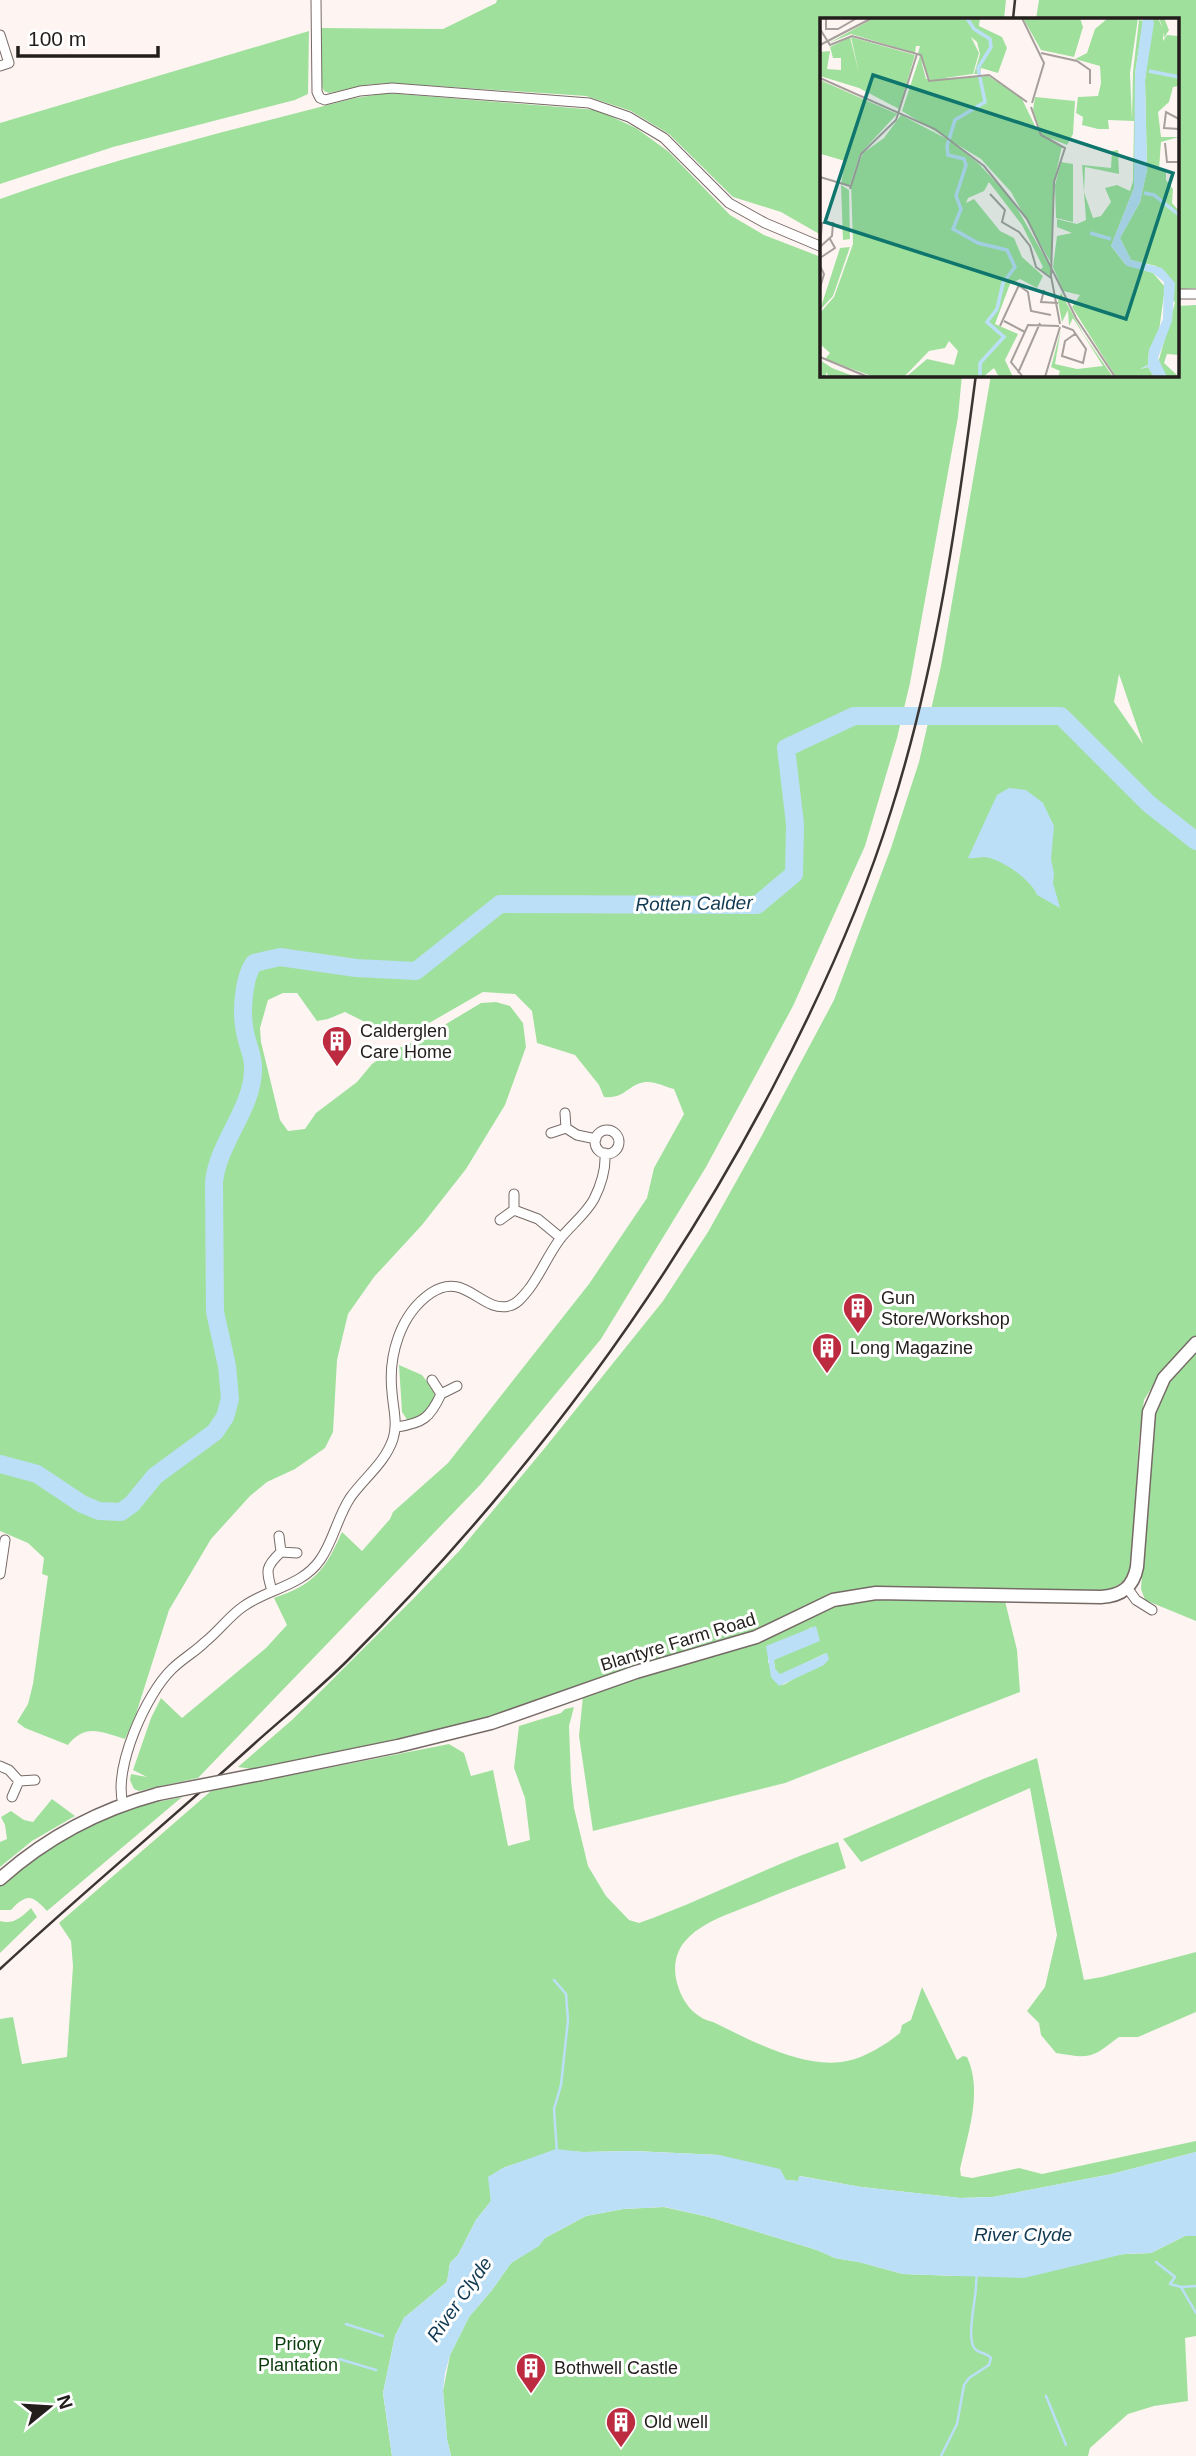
<svg xmlns="http://www.w3.org/2000/svg" width="1196" height="2456" viewBox="0 0 1196 2456" font-family="Arial,sans-serif">
<style>
.green{fill:#a0e09d;fill-rule:evenodd}
.water{fill:#bbdff6}
.lines{fill:none;stroke-linecap:round;stroke-linejoin:round}
.stream{stroke:#bbdff6;stroke-width:2.5}
.river{stroke:#bbdff6;stroke-width:18}
.street-casing{stroke:#766a66;stroke-width:11}
.secondary-casing{stroke:#766a66;stroke-width:15}
.street{stroke:#fff;stroke-width:9}
.secondary{stroke:#fff;stroke-width:12}
.rail{stroke:#3b3533;stroke-width:2.5}
.secondary-bridge-casing{stroke:#766a66;stroke-width:15;stroke-linecap:butt}
.secondary-bridge{stroke:#fff;stroke-width:12}
.labels{text-anchor:middle;stroke-width:6;stroke-linejoin:round;paint-order:stroke}
.poi-label{font-size:18px;fill:#231e1c;stroke:#fff;text-anchor:start}
.street-label{font-size:18px;fill:#231e1c;stroke:#fff}
.park-label{font-size:18px;fill:#0a3c0c;stroke:#fff}
.water-label{font-size:19px;font-style:italic;fill:#113a52;stroke:#fff}
.inset-river{fill:none;stroke:#bbdff6;stroke-width:3.5}
.inset-road{fill:none;stroke:#a69f9c;stroke-width:2}
.view{fill:#0f766e;fill-opacity:0.15;stroke:#0f766e;stroke-width:3.5}
.inset-edge{fill:none;stroke:#231e1c;stroke-width:3.5}
</style>
<rect width="100%" height="100%" fill="#fef5f2"/>
<!-- green -->
<path class="green" d="M497,0H1006L1004,19H822L821,235L781,212L733,197L669,134L631,111L586,96L389,83L365,85L329,93L324,91L321,84L320,28L443,29L496,3Z
M1039,0H1196V288L1177,289V19H1036Z
M309,31L308,94L295,100L113,147L0,184V123Z
M388,93L597,110L636,128L669,152L730,215L764,235L821,257L822,374L962,375L958,417L910,683L897,738L865,846L793,1006L706,1167L601,1339L481,1484L198,1778L139,1791L134,1789L130,1780L131,1774L147,1777L133,1770L151,1718L161,1698L182,1718L266,1648L287,1625L274,1598C315,1584 325,1570 342,1532L362,1551L390,1519L393,1512L448,1463L589,1284L647,1198L654,1168L684,1114L674,1089C666,1087 654,1081 646,1082C627,1084 627,1099 604,1097L599,1085L575,1055L537,1043L532,1011L515,994L483,992L424,1026L406,1033L375,1027L345,1012L328,1019L317,1021L297,993H283L268,1000L260,1028L261,1042L280,1120L288,1131L305,1129L316,1113L357,1082L372,1064L389,1052L421,1039L481,1003L496,1002L510,1006L523,1023L526,1047L505,1105L466,1169L422,1225L374,1277L348,1314L337,1360L333,1432L325,1448L295,1469L267,1482L250,1496L211,1539L169,1610L136,1714L125,1739C100,1732 86,1723 68,1745L25,1728L17,1722L28,1704L33,1684L48,1576L42,1574L44,1558L28,1543L0,1531V199C116,157 236,129 355,98Z
M1196,305V1336L1164,1368L1144,1400L1139,1439L1131,1569C1124,1583 1116,1588 1101,1592L877,1588L751,1634L498,1715L435,1733L253,1769L238,1767L293,1719L415,1597L460,1550L544,1449L663,1301L708,1232L761,1137L834,1000L891,848L919,762L941,666L991,375L1177,374V306ZM1119,674L1143,744L1114,702Z
M1196,1350V1621L1145,1600L1141,1589L1153,1416L1169,1382Z
M399,1365L422,1375L435,1392C431,1408 423,1417 408,1421L402,1412Z
M868,1598L1005,1601L1017,1650L1020,1692L785,1783L593,1831L579,1736L583,1696L824,1608ZM813,1626L774,1660L775,1669L780,1675L826,1653L804,1673L783,1685L768,1662V1655Z
M574,1707L569,1726L571,1780L574,1808L588,1866L606,1896L629,1920L639,1923C706,1899 770,1865 838,1842L846,1868C814,1880 782,1892 751,1905C731,1913 705,1921 689,1937C675,1950 672,1968 678,1986C683,2003 695,2018 713,2022C750,2040 805,2070 847,2061C866,2057 885,2045 900,2033L902,2025L911,2020L922,1987L957,2060L963,2056L967,2057C983,2091 968,2133 960,2169L961,2176L972,2178L1019,2168L1042,2174L1196,2141V2152L1112,2174L993,2197L960,2198L861,2187L800,2176L798,2181L785,2180L719,2155L633,2151L583,2152L556,2150L503,2168L489,2177L491,2201L476,2220L458,2255L450,2263L447,2282L404,2318L395,2336L383,2393L392,2456H0V2019L13,2017L22,2064L67,2057L73,1966L71,1941L59,1923L211,1791L449,1744L464,1753L471,1776L493,1770L508,1846L530,1840L525,1798L514,1768L519,1726L561,1713L565,1709Z
M1037,1758L1084,1980L1102,1977L1196,1952V2012L1138,2037H1119C1091,2058 1092,2059 1056,2053L1041,2035L1039,2023L1027,2011L1045,1987L1057,1935L1030,1788L861,1862L843,1839L983,1779Z
M182,1797L47,1911C32,1895 27,1893 11,1910H0V1885C32,1858 68,1831 109,1816C132,1807 157,1802 182,1797Z
M52,1799L75,1816L32,1841L0,1867V1842L7,1839L5,1825L1,1817L11,1811L24,1820L33,1822Z
M31,1908L37,1917L0,1953V1921C13,1925 22,1917 31,1908Z
M664,2207L709,2217L817,2250L835,2258L859,2262L903,2274L958,2276L1125,2254L1151,2253L1185,2236H1196V2336L1185,2338L1188,2401L1154,2406L1128,2414L1090,2448L1088,2456H451L447,2439L443,2391L450,2355L469,2317L492,2290L511,2263L538,2246L545,2238L586,2216L623,2209Z"/>
<!-- water -->
<path class="water" d="M1009,788L1026,790L1043,803L1054,826L1051,859L1054,874L1053,883L1060,908L1037,895C1032,880 1000,858 984,857C978,857 974,859 968,858L997,795Z
M816,1626L820,1641L774,1660L775,1669L780,1674L827,1653L829,1659L824,1665L779,1686L771,1677L766,1646Z
M556,2149L583,2152L633,2151L719,2155L780,2169L786,2180L798,2181L799,2176L861,2187L960,2198L993,2197L1112,2174L1196,2152V2236H1185L1151,2253L1124,2254L1024,2278L958,2276L903,2274L859,2262L835,2258L817,2250L709,2217L665,2207L623,2209L586,2216L545,2238L539,2246L511,2263L492,2290L469,2317L450,2355L445,2373L443,2391L447,2439L451,2456H392L383,2393L395,2336L404,2318L447,2282L450,2263L458,2255L476,2220L491,2201L488,2177L503,2168Z"/>
<g class="lines">
<!-- stream -->
<path class="stream" d="M554,1980L566,1994L568,2020L561,2085L554,2109L557,2153
M1156,2262L1175,2277L1170,2284L1181,2287L1196,2313
M976,2284L977,2274
M1182,2287L1196,2286
M346,2324L383,2336
M339,2359L376,2370
M1046,2396L1066,2445
M941,2456L957,2424L964,2385L969,2378L989,2365L991,2358C986,2352 981,2354 976,2350C965,2342 976,2299 976,2286"/>
<!-- river -->
<path class="river" d="M0,1464L37,1474L82,1504L99,1511L121,1512L132,1504L155,1476L215,1432L225,1417L230,1399L227,1366L215,1312L214,1182C218,1142 253,1109 253,1069C254,1056 247,1045 245,1032C241,1013 243,978 254,963L280,957L356,968L416,971L500,904L757,905L794,874L795,824L786,748L854,716H1061L1149,804L1196,841"/>
<!-- street casing -->
<g class="street-casing">
<path id="street" d="M316,0L317,92L320,98L325,100L360,91L392,88L589,103L629,117L664,138L729,203L765,223L822,247
M0,35L9,63L0,66
M1177,294H1196
M565,1113L566,1128L577,1135L596,1139
M595 1142a12 12 0 1 1 24 0a12 12 0 1 1-24 0Z
M551,1133L566,1128
M514,1210L538,1219L561,1238
M500,1220L514,1210V1194
M432,1380L441,1394L457,1386
M397,1427C423,1423 430,1418 441,1394
M279,1536L281,1552
M0,1574L5,1540
M1128,1589L1136,1600L1152,1610
M272,1591C266,1570 265,1567 281,1552L297,1553
M0,1766L9,1770L19,1781
M12,1797L19,1781L35,1780
M123,1804C113,1768 146,1694 172,1669C182,1659 195,1652 205,1642C219,1631 229,1616 244,1606C268,1589 302,1586 320,1560C333,1542 337,1518 350,1498C364,1478 385,1463 393,1439C398,1423 393,1408 392,1392C388,1356 400,1314 431,1293C465,1270 481,1313 509,1306C518,1304 524,1295 529,1289C541,1273 548,1255 560,1239C570,1226 586,1214 594,1199C601,1185 606,1169 605,1153"/>
</g>
<!-- secondary casing -->
<g class="secondary-casing">
<path id="secondary" d="M261,1774L398,1746L491,1723L636,1672L756,1637L833,1600L876,1593L1101,1597C1121,1596 1133,1588 1137,1567L1149,1412L1164,1378L1196,1343
M0,1879C47,1837 98,1810 158,1794"/>
</g>
<!-- street -->
<use href="#street" class="street"/>
<!-- secondary -->
<use href="#secondary" class="secondary"/>
<!-- rail -->
<path class="rail" d="M1013,19L1015,0
M0,1969C83,1892 170,1820 254,1744C285,1716 318,1690 348,1660C517,1491 662,1299 773,1087C819,999 861,907 891,811C936,669 957,522 976,374"/>
<!-- secondary-bridge casing -->
<g class="secondary-bridge-casing">
<path id="secondary-bridge" d="M158,1794L261,1774"/>
</g>
<!-- secondary-bridge -->
<use href="#secondary-bridge" class="secondary-bridge"/>
</g>
<!-- icons -->
<defs>
<g id="building-pin" transform="scale(1.575)"><path d="M0 17L-7.5 6A9.5 9.5 0 1 1 7.5 6Z" fill="#bc2b40" stroke="#fff"/><path d="M-4-6H4V6H1V3H-1V6H-4ZM-2.5-4.3h1.7v1.8h-1.7ZM.8-4.3h1.7v1.8H.8ZM-2.5-1h1.7V.8h-1.7ZM.8-1h1.7V.8H.8Z" fill="#fff"/></g>
</defs>
<g fill-rule="evenodd">
<use href="#building-pin" x="337" y="1041"/>
<use href="#building-pin" x="858" y="1308"/>
<use href="#building-pin" x="827" y="1348"/>
<use href="#building-pin" x="531" y="2368"/>
<use href="#building-pin" x="621" y="2422"/>
</g>
<g class="labels">
<!-- poi labels -->
<g class="poi-label">
<text x="360" y="1037">Calderglen<tspan x="360" dy="21">Care Home</tspan></text>
<text x="881" y="1304">Gun<tspan x="881" dy="21">Store/Workshop</tspan></text>
<text x="850" y="1354">Long Magazine</text>
<text x="554" y="2374">Bothwell Castle</text>
<text x="644" y="2428">Old well</text>
</g>
<!-- street labels -->
<g class="street-label">
<text transform="translate(678 1642) rotate(-17)" y="6">Blantyre Farm Road</text>
</g>
<!-- park labels -->
<g class="park-label">
<text x="298" y="2350">Priory<tspan x="298" dy="21">Plantation</tspan></text>
</g>
<!-- water labels -->
<g class="water-label">
<text transform="translate(694 903) rotate(-1)" y="7">Rotten Calder</text>
<text x="1023" y="2241">River Clyde</text>
<text transform="translate(459 2299) rotate(-55)" y="7">River Clyde</text>
</g>
</g>
<!-- overview -->
<g transform="translate(820 18)">
<rect width="359" height="359" fill="#fef5f2"/>
<path d="M54,0H160L159,8L182,19L187,30L178,55L161,50L160,56H154L160,36L157,24L151,19L159,35L153,56L110,62L98,35L100,28H96L95,35L31,16L9,25ZM203,0H260L263,9L254,39L221,32ZM288,0H318L310,55L312,102L313,54L319,2L323,3L315,56L317,122L314,170L291,228L305,246L333,255L345,269L339,313L329,332L328,347L320,351L328,349L334,359H296L252,289L260,277L243,273L233,249L237,218L252,215L237,209V201L257,206L266,202L262,147L291,150L292,133L298,132L299,156L265,149L264,174L273,200L281,198L291,184L285,170L297,167L310,173L313,163L314,103L288,102L289,111H278L262,107L263,99L256,95L258,79L278,78L281,65L280,48L255,41L267,35L275,11ZM333,0H338L343,11L339,0H344L349,12L344,20L343,14V23L347,17L359,18V68L353,69L349,84L338,94L341,119H359L341,124L339,151L346,154V162L353,171L352,185L359,193V337L347,336L344,345L359,359H347L338,345L355,285L336,248L311,242L300,220L320,184L327,152L325,62ZM30,19L39,55L31,19L95,37L79,91L39,70L0,58V34L10,33L7,51L21,52V40H13L10,29ZM100,38L106,61L168,58L201,79L217,112L242,128L235,160L231,245L191,174L161,141L82,93ZM0,62L77,96L40,136L30,167L21,166L25,143L1,136ZM215,79L255,83L253,116L247,127L222,117L213,92ZM81,97L131,123L160,147L193,183L231,250L230,258L220,252L223,249L202,207L169,164L164,173L148,180L146,185L154,181L180,213L194,220L202,239L223,258L217,270L200,261L190,266L175,306L198,316L185,342L193,359H179L174,350L163,359H86L107,341L134,347L138,333L129,323L125,330L109,333L84,359H54L5,341L10,335L0,326V295L14,279L33,226L31,164L43,135L64,120ZM241,144L253,146V204L236,200L235,167ZM21,167L29,172L30,221L23,222ZM30,229L13,278L0,292L20,230ZM241,275L264,317L293,359H238L240,353L231,349L241,311L235,346L257,351L283,348L253,300L249,308L248,292L242,304L238,283ZM0,342L12,350L36,359H9L6,354V359H0Z" fill="#a0e09d"/>
<path d="M323,0H333L334,5L325,62L327,152L320,184L300,220L311,242L342,250L355,265L352,303L338,340L347,359H334L328,349L320,351L328,347L329,332L343,301L344,264L333,255L307,248L291,228L314,170L315,56Z" fill="#bbdff6"/>
<path class="inset-river" d="M147,0L154,11L170,21L171,29L158,50L165,84L135,102L127,128L128,137L144,141L146,147L136,178L141,191L133,211L158,225L187,232L195,249L183,265L177,291L167,304L184,319L160,345V359M329,53L359,59M324,175L334,177L359,197M270,215L291,221"/>
<path class="inset-road" d="M6,0V11H18L37,0M202,0L224,45L212,85M0,11L10,27L32,18L101,37L109,63L169,57L207,84M0,27L52,0M221,35L257,43L270,52V66M0,60L115,111L164,148L207,201L256,300L295,359M211,89L221,117L245,130L234,164L231,258L240,306M359,101L346,94L344,110L359,111M345,125L347,144H359M0,159L30,168M30,171L41,136L76,102L97,36M170,176L185,192L182,204L199,214L210,228L216,249L231,260M0,229L2,205H13L12,218L1,228M0,240L15,230L10,221M0,248L4,256L0,270M194,264L208,274L211,293L231,297M224,272L221,284L238,285M184,303L205,314M180,308L199,267M242,308L253,312L255,315L266,331L263,345L242,338L245,323L255,316M0,339L48,359M198,355L220,305M203,359L191,344L208,307L239,308M225,359L240,309"/>
<path class="view" d="M53,57L353,155L306,301L5,204Z"/>
<rect width="359" height="359" class="inset-edge"/>
</g>
<!-- north arrow -->
<g transform="translate(49 2407) rotate(72)" stroke="#ffffff" stroke-width="5" paint-order="stroke">
<path d="M0-5L12 26L0 18L-12 26Z" fill="#231e1c"/>
<text y="-10" font-size="19" font-weight="bold" text-anchor="middle" fill="#231e1c">N</text>
</g>
<!-- scale -->
<path d="M18 46v10h140v-10" fill="none" stroke="#231e1c" stroke-width="3.5"/>
<text x="28" y="46" font-size="21" fill="#231e1c" stroke="#ffffff" stroke-width="5" paint-order="stroke">100 m</text>
</svg>
